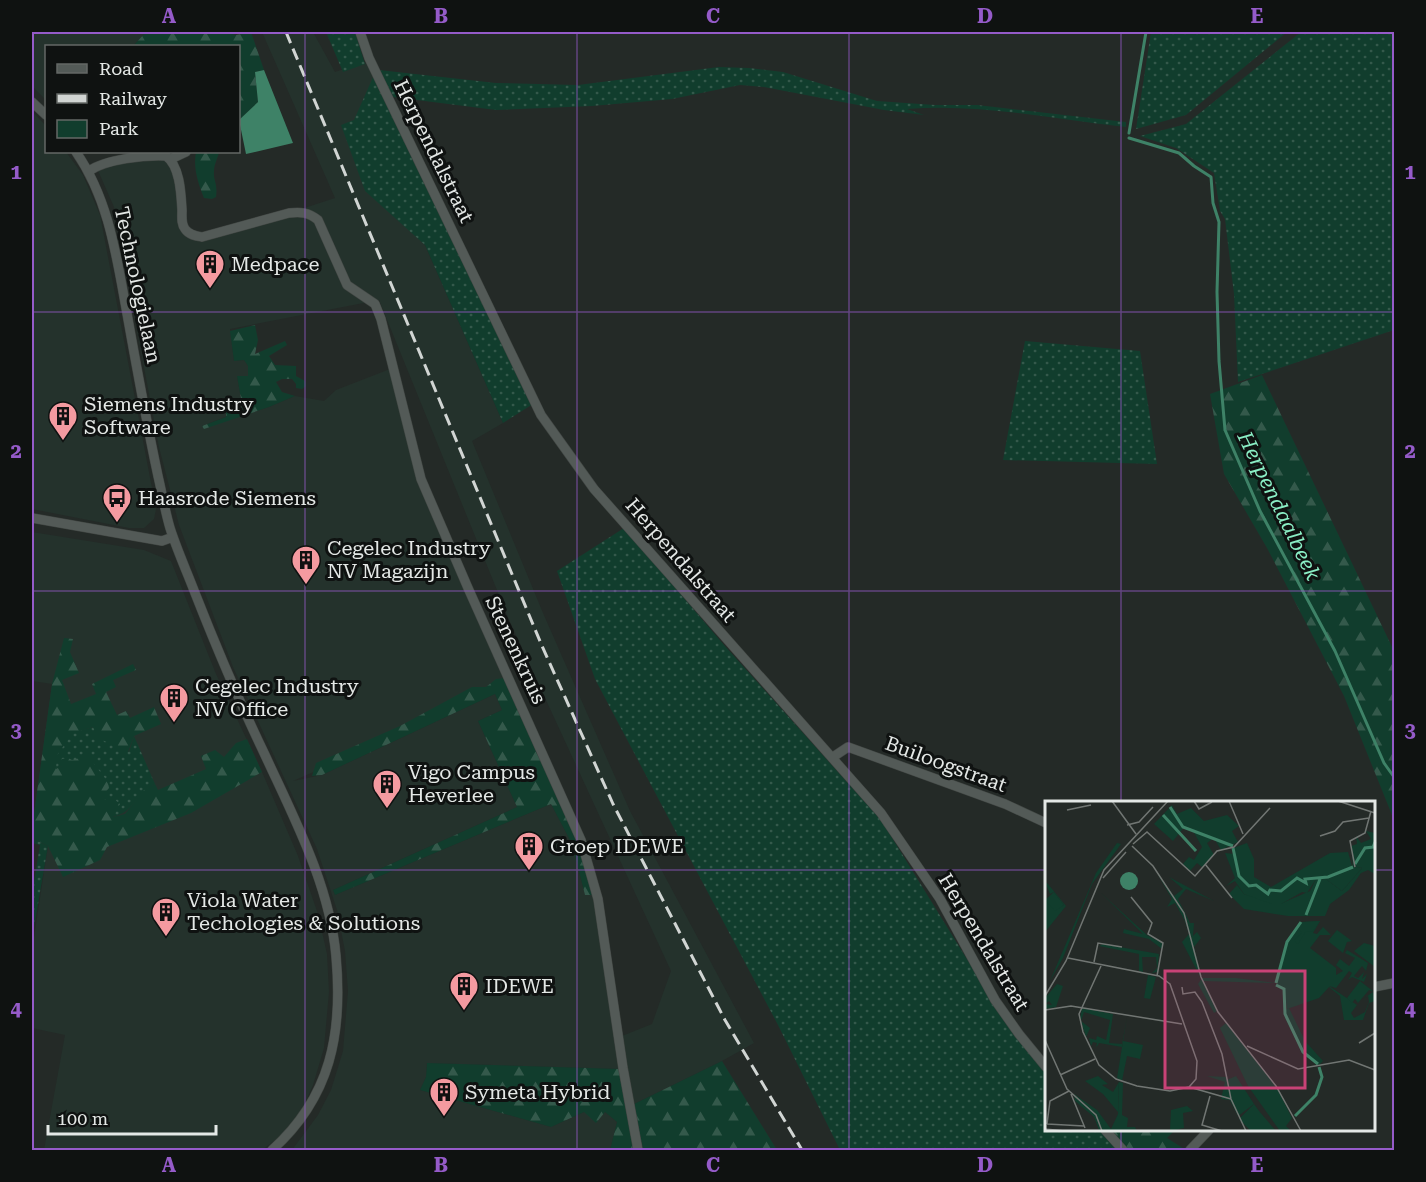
<svg xmlns="http://www.w3.org/2000/svg" width="1426" height="1182" viewBox="0 0 1426 1182" font-family="'Roboto Serif',serif">
<style>
.built{fill:#24322c}
.green{fill:url(#green-dots)}
.forest{fill:url(#forest-firs)}
.water{fill:#3e8267}
.lines{fill:none;stroke-linecap:round;stroke-linejoin:round}
.stream{stroke:#3e8267;stroke-width:3}
.minor-casing{stroke:#414643;stroke-width:10}
.minor{stroke:#535a57;stroke-width:9}
.rail{stroke:#d1d5d3;stroke-width:3;stroke-dasharray:12 6;stroke-linecap:butt}
.grid{fill:none;stroke:#955bc9;stroke-width:1.5;stroke-opacity:0.55}
.labels{text-anchor:middle;stroke-width:6;stroke-linejoin:round;paint-order:stroke}
.street-label{font-size:20px;fill:#e4e8e6;stroke:#0f1211}
.poi-label{font-size:20px;fill:#e4e8e6;stroke:#0f1211;text-anchor:start}
.water-label{font-size:21px;font-style:italic;fill:#8aeec5;stroke:#0f1211}
.inset-river{fill:none;stroke:#3e8267;stroke-width:3}
.inset-road{fill:none;stroke:#717673;stroke-width:1.5}
.view{fill:#c94277;fill-opacity:0.15;stroke:#c94277;stroke-width:3}
.inset-edge{fill:none;stroke:#e4e8e6;stroke-width:3}
.neatline{fill:none;stroke:#955bc9;stroke-width:2}
.grid-label{font-size:20px;text-anchor:middle;font-weight:bold;fill:#955bc9}
</style>
<defs>
<pattern id="green-dots" width="8" height="8" patternUnits="userSpaceOnUse" patternTransform="scale(1.5)"><rect width="8" height="8" fill="#113d2d"/><path d="M2 2h.1M6 6h.1" fill="none" stroke="#34594b" stroke-width="1.8" stroke-linecap="round"/></pattern>
<pattern id="forest-firs" width="22" height="20" patternUnits="userSpaceOnUse" patternTransform="scale(1.5)"><rect width="22" height="20" fill="#113d2d"/><path d="M5 1l3.5 6h-7zM16 11l3.5 6h-7z" fill="#34594b"/></pattern>
</defs>
<rect width="100%" height="100%" fill="#242a27"/>
<!-- built -->
<path class="built" d="M32,32H146L133,46H46V100L32,86Z
M262,32H313L335,72L365,62L374,76L424,243L503,423L472,441L543,613L630,811L754,1043L722,1061L634,1104L622,1036L652,1024L671,971L510,622L379,300L230,329L234,361L244,360L248,366V376H237L243,410L202,426L204,428L269,407L295,396L324,401L336,390L390,369L417,477L509,685L293,781L322,775L495,694L502,710L478,721L517,807L333,890L335,895L551,804L572,844L585,895H594L621,1069L427,1063L426,1077L420,1090L551,1127L584,1112H605L617,1122L610,1150H292L318,1115L331,1090L343,1051L348,991L345,951L337,910L317,849L233,667L179,525L159,447L114,207L96,166L108,163L171,159L182,222L191,235L289,213L335,198Z
M32,111L46,126V152H66L83,175L100,215L156,509L154,519L144,528H129L32,509Z
M32,532L144,550L171,561L216,674L262,772L298,856L318,914L327,954L329,992L324,1048L313,1085L302,1110L282,1135L262,1150H44L65,1035L32,1028V950L48,846L32,838V828L52,684L32,681Z"/>
<!-- green -->
<path class="green" d="M326,32H355L365,64L343,72Z
M1151,32H1287L1186,115L1136,129Z
M1301,32H1394V330L1238,382L1234,294L1225,219L1220,211L1214,173L1176,148L1140,136L1186,124Z
M719,67L749,68L783,72L877,101L935,105H977L1126,122V127C1053,119 980,103 907,109L924,115L884,110L764,87L740,85L672,99L592,106L496,110L393,97L379,70L496,83L578,85Z
M374,75L533,404L503,423L425,245L365,191L341,125L354,120Z
M1025,341L1140,351L1157,464L1003,460Z
M624,528L724,645L881,820L1007,1024L1046,1069V1130H1099L1118,1150H840L778,1025L595,679L557,571Z
M94,727L129,752L134,736L155,784C135,794 135,812 112,817L102,796L62,766L56,770V755L73,732Z
M32,838L48,846L32,939V894L40,845L32,843Z"/>
<!-- forest -->
<path class="forest" d="M146,32H226L236,35L251,32L264,70L255,72L258,102L239,120L238,46H133Z
M196,152H219C218,158 214,164 214,171C213,181 218,183 216,197L212,199L204,198C198,183 193,168 196,152Z
M255,325L258,340L255,354L285,341L287,345L269,356L275,365L296,366V376L305,381L306,386L302,389L296,388V384L292,379H282L276,382L282,392L295,396L269,407L204,429L202,426L226,417V409L229,406L237,413L243,410L237,376H248V366L244,360L234,361L230,331Z
M1262,375L1394,651V820L1344,696L1267,548L1224,474L1210,394Z
M64,638L73,639L70,652L79,673L62,680L71,704L96,694L92,684L133,664L136,670L113,680L116,687L106,692L117,715L126,711L130,718L154,707L161,724L134,736L128,752L98,738L93,727L73,733L57,755L56,769L62,766V759L68,758L72,760L88,756L108,782L109,788L102,796L105,800L113,798L120,804L113,817L125,814L144,790L155,784L158,790L206,769L201,756L215,750L224,757L236,743L247,739L262,772L191,813L107,847L100,860L63,877L48,846L32,838V828L52,684Z
M504,678L578,840L594,895H585L572,844L551,804L335,895L333,890L517,807L478,721L502,710L495,694L322,775L312,776L316,763L400,726L472,687H486L496,679Z
M722,1061L777,1150H643L634,1104Z
M427,1063L621,1069L634,1150H610L617,1122L605,1112L596,1123L584,1112L551,1127L420,1090L426,1077Z
M1104,1130H1175L1167,1138L1186,1150H1123Z"/>
<!-- water -->
<path class="water" d="M264,70L293,143L246,154L239,120L258,102L255,72Z"/>
<g class="lines">
<!-- stream -->
<path class="stream" d="M1129,133L1146,32
M1129,138L1179,153L1194,166L1211,177L1213,203L1219,222L1217,292L1219,361L1225,430L1260,511L1335,651L1384,763L1394,777"/>
<!-- minor casing -->
<g class="minor-casing">
<path id="minor" d="M360,32L369,58L541,415L594,489L881,813L940,899L995,1000L1019,1034L1046,1067
M32,102L46,115
M76,152C108,198 116,253 126,308C136,364 146,420 158,476C162,493 165,511 170,528C177,550 187,572 195,593C217,649 239,701 265,755C294,818 330,886 336,956C343,1033 331,1097 272,1150
M171,159L186,152
M89,171C106,159 145,155 166,156C180,166 181,193 182,210C182,217 181,224 185,229C189,235 196,236 202,237L289,213C301,212 308,212 318,220L347,285L375,304L381,319L421,479L468,588L581,840L598,899L623,1068L638,1150
M32,518L162,541L173,537
M833,757L848,747L1005,804L1046,823
M1374,987L1394,983
M1105,1130L1123,1150
M1190,1150L1209,1130"/>
</g>
<!-- minor -->
<use href="#minor" class="minor"/>
<!-- rail -->
<path class="rail" d="M286,32L542,646L613,804L725,1020L802,1150"/>
</g>
<!-- grid -->
<path class="grid" d="M305,32V1150M577,32V1150M849,32V1150M1121,32V802M32,312H1394M32,591H1394M32,870H1046M1374,870H1394M1121,1130V1150"/>
<!-- icons -->
<defs>
<g id="building-pin" transform="scale(1.5)"><path d="M0 17L-7.5 6A9.5 9.5 0 1 1 7.5 6Z" fill="#f49aa0" stroke="#0f1211"/><path d="M-4-6H4V6H1V3H-1V6H-4ZM-2.5-4.3h1.7v1.8h-1.7ZM.8-4.3h1.7v1.8H.8ZM-2.5-1h1.7V.8h-1.7ZM.8-1h1.7V.8H.8Z" fill="#111"/></g>
<g id="bus-pin" transform="scale(1.5)"><path d="M0 17L-7.5 6A9.5 9.5 0 1 1 7.5 6Z" fill="#f49aa0" stroke="#0f1211"/><path d="M-5-6H5V4H4V6H2V4H-2V6H-4V4H-5ZM-3.5-4V0h7V-4ZM-3.5 1.2v1.5H-2V1.2ZM2 1.2v1.5H3.5V1.2Z" fill="#111"/></g>
</defs>
<g fill-rule="evenodd">
<use href="#building-pin" x="210" y="264"/>
<use href="#building-pin" x="63" y="416"/>
<use href="#bus-pin" x="117" y="498"/>
<use href="#building-pin" x="306" y="560"/>
<use href="#building-pin" x="174" y="698"/>
<use href="#building-pin" x="387" y="784"/>
<use href="#building-pin" x="529" y="846"/>
<use href="#building-pin" x="166" y="912"/>
<use href="#building-pin" x="464" y="986"/>
<use href="#building-pin" x="444" y="1092"/>
</g>
<g class="labels">
<!-- street labels -->
<g class="street-label">
<text transform="translate(434 151) rotate(64)" y="7">Herpendalstraat</text>
<text transform="translate(138 285) rotate(78)" y="7">Technologielaan</text>
<text transform="translate(681 560) rotate(49)" y="7">Herpendalstraat</text>
<text transform="translate(516 650) rotate(65)" y="7">Stenenkruis</text>
<text transform="translate(946 764) rotate(20)" y="7">Builoogstraat</text>
<text transform="translate(984 942) rotate(59)" y="7">Herpendalstraat</text>
</g>
<!-- poi labels -->
<g class="poi-label">
<text x="231" y="271">Medpace</text>
<text x="84" y="411">Siemens Industry<tspan x="84" dy="23">Software</tspan></text>
<text x="138" y="505">Haasrode Siemens</text>
<text x="327" y="555">Cegelec Industry<tspan x="327" dy="23">NV Magazijn</tspan></text>
<text x="195" y="693">Cegelec Industry<tspan x="195" dy="23">NV Office</tspan></text>
<text x="408" y="779">Vigo Campus<tspan x="408" dy="23">Heverlee</tspan></text>
<text x="550" y="853">Groep IDEWE</text>
<text x="187" y="907">Viola Water<tspan x="187" dy="23">Techologies &amp; Solutions</tspan></text>
<text x="485" y="993">IDEWE</text>
<text x="465" y="1099">Symeta Hybrid</text>
</g>
<!-- water labels -->
<g class="water-label">
<text transform="translate(1279 506) rotate(64)" y="7">Herpendaalbeek</text>
</g>
</g>
<!-- overview -->
<g transform="translate(1045 801)">
<rect width="330" height="330" fill="#242a27"/>
<path d="M127,4L132,13L146,7L159,20L182,14L194,25L187,30L193,41L176,49L169,37L162,42L169,54L157,66L152,62L145,70L138,63L144,56L149,59L157,46L147,28L140,25L128,40L109,23ZM321,30L330,32V73L323,69L316,72L304,89L285,103L280,115H243L199,108L184,93L192,84L199,93L235,103L265,90L271,78H281L297,90L317,67L308,65L306,45L312,43L311,35L316,42L326,38ZM112,72L129,95L138,88L124,76L169,100L141,88L133,98L145,122H149L148,135L152,131L156,137L149,146L156,177L137,141L144,133L140,120L130,102L122,106L127,98ZM9,91L19,104L10,112L0,99ZM275,120L268,132L272,133L278,126L286,134H275L265,147L291,167V174L298,170L291,164L295,158L304,165L310,157L300,152L302,149L323,162L321,170L317,165L309,175L313,177L319,171L317,178L322,173L319,181L307,176L303,179L307,172L304,170L291,187L284,185L312,204L306,212L309,217L320,211L324,201L323,195L318,198L328,191L330,200L324,202L318,219H299L295,195L284,186L274,197L242,208L239,187L232,183L243,140L257,121ZM292,129L307,140L302,141L298,152L283,140ZM103,174L111,176L105,198L99,197ZM157,177H191L231,182L158,180L172,210L169,212L153,183ZM12,183L18,185L11,206L0,208V203L7,204L4,200L0,203V197ZM181,222L231,285L247,317L241,325L246,330H235L203,285L175,227ZM78,240L98,244L95,258L82,255L77,280L72,277ZM53,275L63,283L57,284L68,291L74,281L73,311L58,293L40,280ZM209,303L214,310L231,330H206L194,318Z" fill="#113d2d"/>
<path d="M72,42L76,43L47,83L18,157L5,180L51,72ZM202,42L209,58V76L226,86L285,52L303,51L307,65L317,67L297,90L281,78H271L262,92L257,91L236,103H227L199,93L190,80L181,85L190,77L180,52L190,53L188,47ZM0,81L3,83L21,105L0,131V99L10,110L19,104L9,91L5,93ZM56,92L102,134L117,142V148L104,138L78,132L79,128L98,133ZM275,120L267,131L261,130L253,143L249,140L257,131L253,128L257,121ZM319,142L330,145V166L309,150ZM58,143L114,153L112,171L107,172L112,167L111,156H97L98,171L94,170V153L54,145ZM315,180L329,191L324,189L313,202L310,198L307,202L302,197ZM37,207L68,213L64,242L77,243L82,216L77,246L54,242L53,244L51,246L52,242L48,241L46,245L44,237L51,239L52,235L61,239L65,219L39,211L36,220L45,227L41,236L35,217ZM244,207L260,240L278,260L273,265L257,251L240,217L239,209ZM162,275L181,276L182,279L191,275L209,303L193,315L185,299L176,298L180,281ZM74,281L78,282L77,314L83,317L82,326H90L92,330L54,329L49,316L30,300L29,293L52,309L66,328L73,313ZM142,305L148,310L138,312L139,327L125,330L126,309Z" fill="#113d2d"/>
<path d="M75 80a9 9 0 1 1 18 0a9 9 0 1 1-18 0Z" fill="#3e8267"/>
<path class="inset-river" d="M125,6L138,26L188,45M118,14L151,50M188,47L194,75L204,85L211,84L223,93L225,89L236,90L252,77L261,82L260,78L283,76L308,66M310,63L320,47L328,46L330,41M261,114L275,78M231,182L242,141L256,121M231,184L239,188L240,213L258,251L273,263M250,315L271,294L277,276L274,266"/>
<path class="inset-road" d="M67,0L91,33M149,0L154,8L167,1M184,0L198,33M293,0L330,12M22,9L46,4M82,24L94,21L108,6M275,35L290,30L298,21L324,17M88,43L102,31L150,75L172,50L189,46L225,7M87,45L108,65L139,112L156,176L173,211L231,285L256,330M160,63L187,97M310,66L305,40L320,32L326,10M58,77L81,51M86,96L107,122L103,133L118,142L112,175M23,157L114,175L125,183L152,260L151,278L144,286L125,290L92,285L71,278L54,264L38,231L34,213L56,165M49,161L53,142L77,146M137,186L138,193L150,191L157,201L177,253L186,298L201,330M0,195L21,160L59,69L123,0M0,209L26,205L137,223M0,239L22,288L51,314L57,330M314,242L330,232M202,245L253,268L304,259L330,269M15,274L50,258M144,286L186,298M26,293L40,327M165,295L157,324L177,330M2,323L5,300L24,290M2,323L39,325M0,328L20,330"/>
<path class="view" d="M120,170H260V287H120Z"/>
<rect width="330" height="330" class="inset-edge"/>
</g>
<!-- border -->
<rect width="1426" height="1182" fill="none" stroke="#0f1211" stroke-width="66"/>
<!-- legend -->
<rect x="45" y="45" width="195" height="108" fill="#0f1211" stroke="#646866" stroke-width="1.5"/>
<rect x="57" y="64" width="30" height="9" fill="#535a57" stroke="#646866" stroke-width="1.5"/>
<text x="99" y="75" font-size="18" fill="#e4e8e6">Road</text>
<rect x="57" y="94" width="30" height="9" fill="#d1d5d3" stroke="#646866" stroke-width="1.5"/>
<text x="99" y="105" font-size="18" fill="#e4e8e6">Railway</text>
<rect x="57" y="120" width="30" height="18" fill="#113d2d" stroke="#646866" stroke-width="1.5"/>
<text x="99" y="135" font-size="18" fill="#e4e8e6">Park</text>
<!-- scale -->
<path d="M48 1125v9h168v-9" fill="none" stroke="#e4e8e6" stroke-width="3"/>
<text x="57" y="1125" font-size="18" fill="#e4e8e6" stroke="#0f1211" stroke-width="4.5" paint-order="stroke">100 m</text>
<rect x="33" y="33" width="1360" height="1116" class="neatline"/>
<g class="grid-label">
<text x="169" y="23">A</text>
<text x="441" y="23">B</text>
<text x="713" y="23">C</text>
<text x="985" y="23">D</text>
<text x="1257" y="23">E</text>
<text x="16" y="179">1</text>
<text x="1410" y="179">1</text>
<text x="16" y="458">2</text>
<text x="1410" y="458">2</text>
<text x="16" y="737">3</text>
<text x="1410" y="737">3</text>
<text x="16" y="1016">4</text>
<text x="1410" y="1016">4</text>
<text x="169" y="1172">A</text>
<text x="441" y="1172">B</text>
<text x="713" y="1172">C</text>
<text x="985" y="1172">D</text>
<text x="1257" y="1172">E</text>
</g>
</svg>
